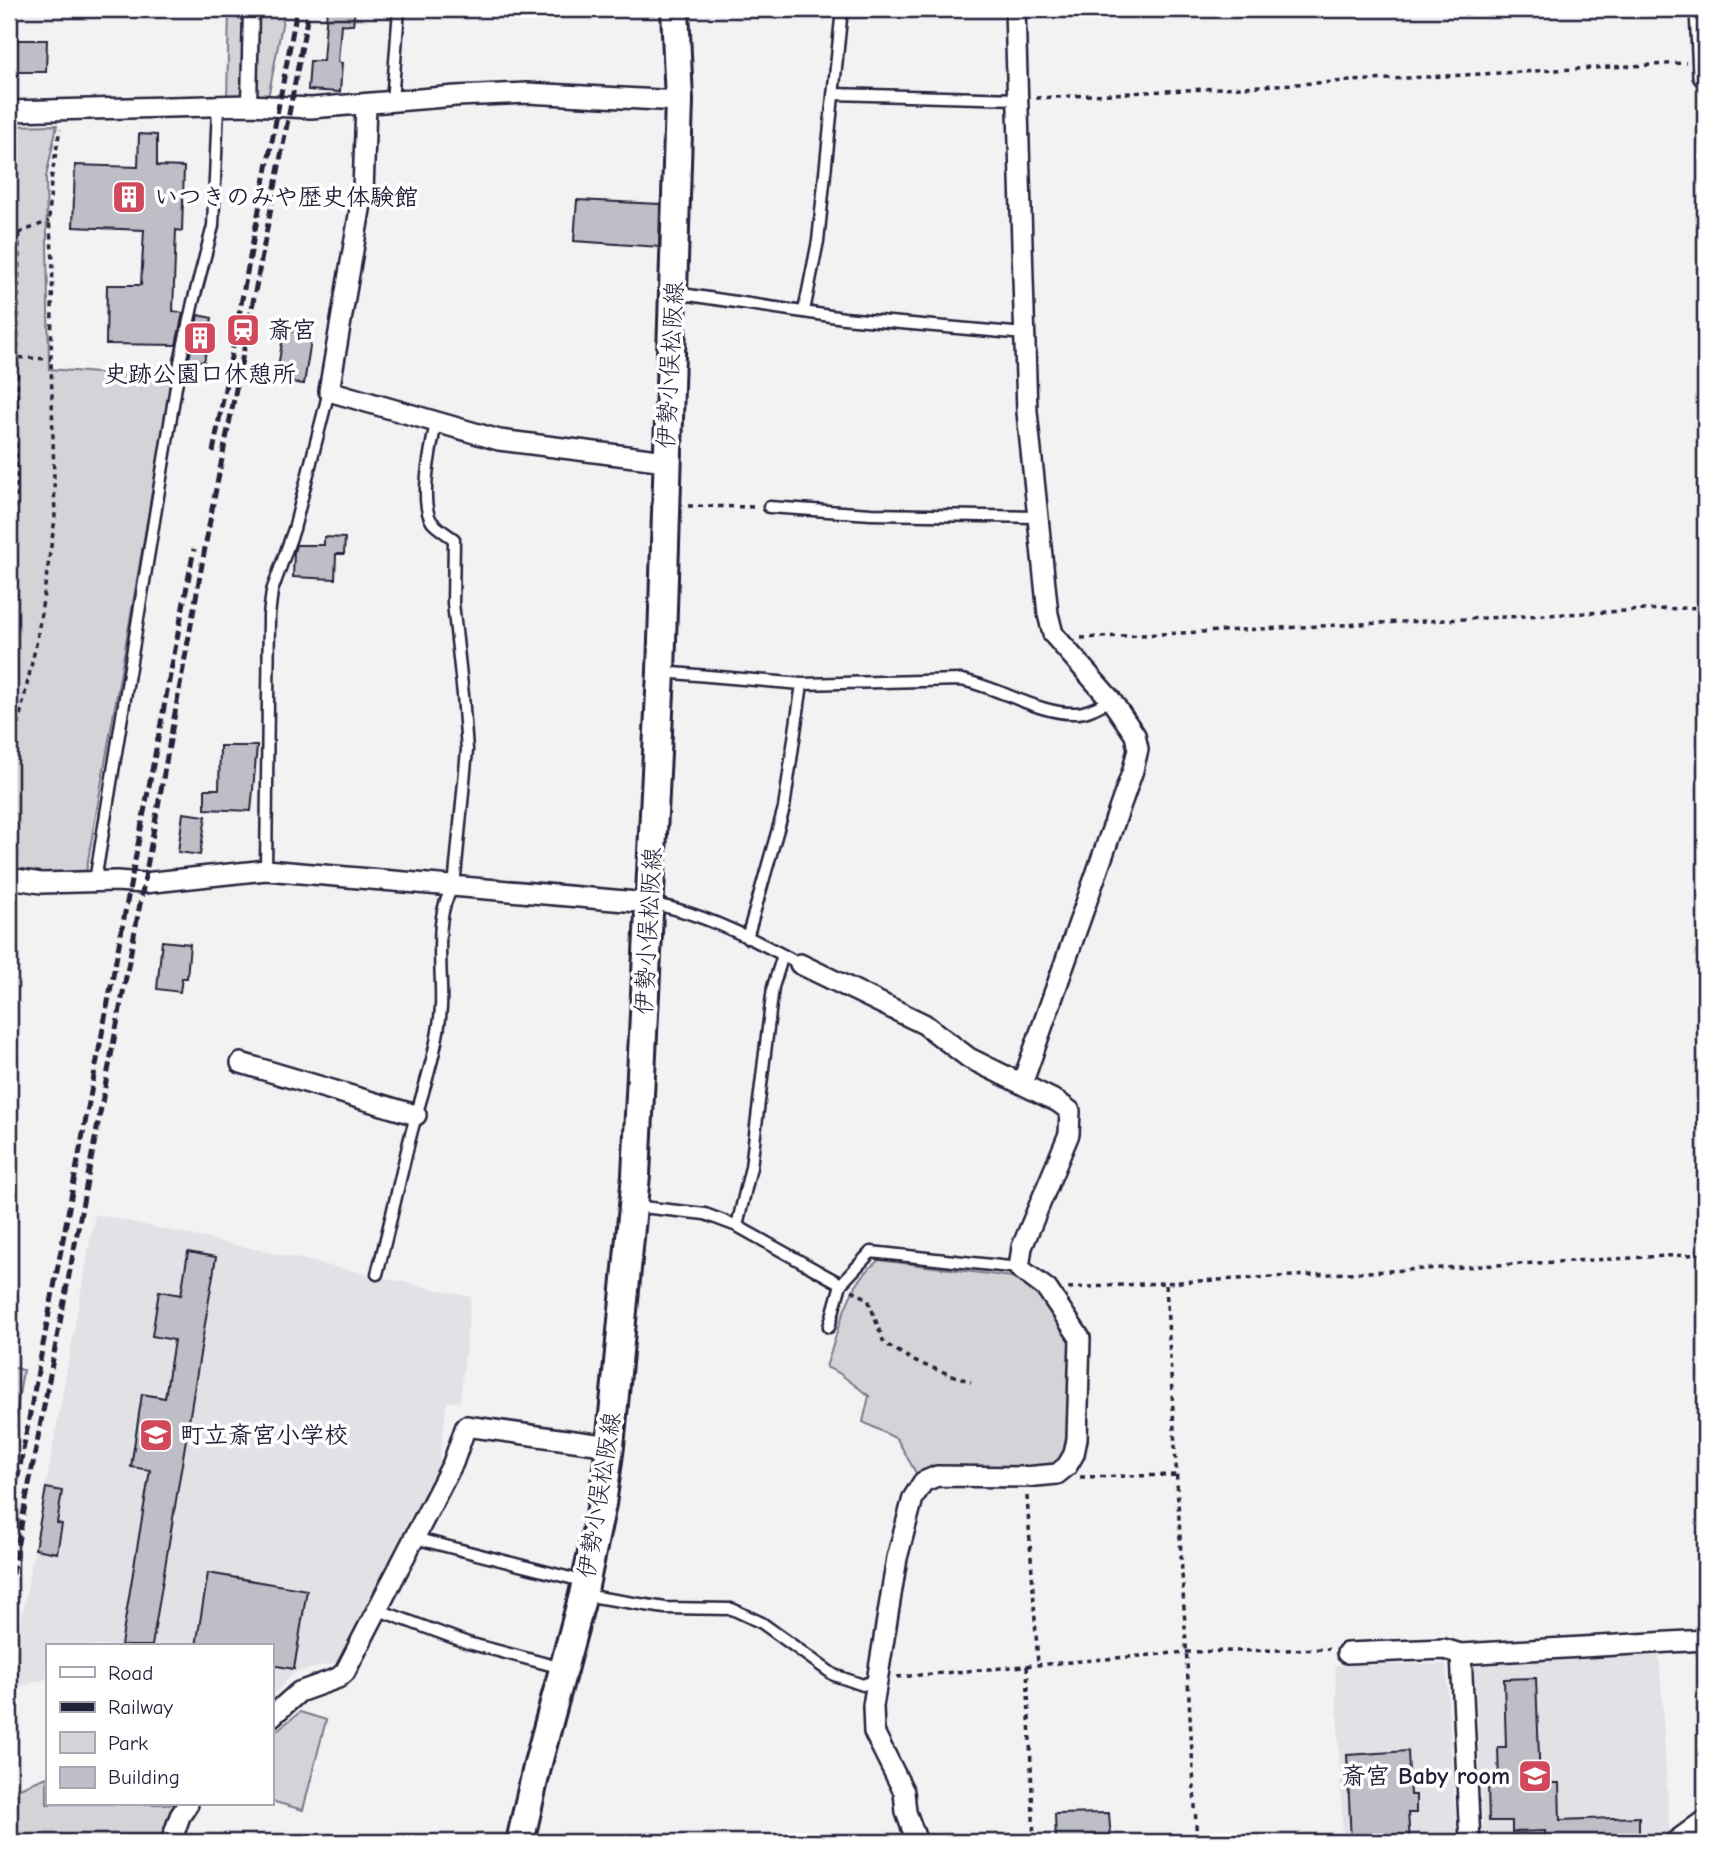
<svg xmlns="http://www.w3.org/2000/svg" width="1714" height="1851" viewBox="0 0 1714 1851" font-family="'Comic Neue','Klee One',sans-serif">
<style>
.built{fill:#e2e2e6}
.green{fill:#d3d3d8;stroke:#7a7a8a;stroke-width:2}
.building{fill:#bebec6;stroke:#22223b;stroke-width:2}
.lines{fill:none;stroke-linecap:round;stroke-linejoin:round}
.service-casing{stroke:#22223b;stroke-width:15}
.pedestrian-casing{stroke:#22223b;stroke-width:19}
.minor-casing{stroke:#22223b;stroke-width:24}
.tertiary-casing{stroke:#22223b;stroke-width:28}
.secondary-casing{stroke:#22223b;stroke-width:32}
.path{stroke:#22223b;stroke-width:3.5;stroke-dasharray:5 5;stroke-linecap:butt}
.service{stroke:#fff;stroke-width:10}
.pedestrian{stroke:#fff;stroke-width:14}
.minor{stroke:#fff;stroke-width:19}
.tertiary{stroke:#fff;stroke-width:23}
.secondary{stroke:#fff;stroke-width:26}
.rail{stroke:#22223b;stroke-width:5;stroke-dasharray:10 5;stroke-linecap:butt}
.labels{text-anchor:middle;stroke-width:7;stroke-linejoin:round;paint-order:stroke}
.poi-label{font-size:24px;font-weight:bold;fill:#22223b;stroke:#fff;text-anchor:start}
.street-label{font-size:24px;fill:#22223b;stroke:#fff}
</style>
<rect width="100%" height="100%" fill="#f2f2f3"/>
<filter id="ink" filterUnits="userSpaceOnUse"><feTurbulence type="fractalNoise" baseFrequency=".0143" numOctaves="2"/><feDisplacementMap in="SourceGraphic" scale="14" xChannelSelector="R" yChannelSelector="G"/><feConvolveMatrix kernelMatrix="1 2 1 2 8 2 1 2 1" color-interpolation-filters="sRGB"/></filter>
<g filter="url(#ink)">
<!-- built -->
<path class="built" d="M95,1214L471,1297L460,1401L447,1402L438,1472L337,1663L294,1672L271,1699V1646H47V1679L9,1689Z
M1659,1649L1670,1838L1657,1842H1484L1474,1660Z
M1446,1664L1457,1842H1343L1335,1665Z"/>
<!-- green -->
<path class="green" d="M229,9H285L268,98L227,100Z
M57,125L46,177L49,369L172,379L86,872L52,874L9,872V126Z
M879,1260L1012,1277L1044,1296L1076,1342L1072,1441L1058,1467L917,1475L897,1439L863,1422L869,1396L839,1373L826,1367C839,1329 846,1285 879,1260Z
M9,1366L23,1370L9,1461Z
M300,1712L326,1720L303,1810L271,1801V1735Z
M47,1777V1804H175L168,1816L161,1842H9V1792Z"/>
<!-- building -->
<path class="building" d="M327,9H355L353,25L341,24L338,62L342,63L340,92L308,90L310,61H323Z
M9,40H47L46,72H9Z
M139,134L157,135V166L184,167L182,231L176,230L173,311L183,313L176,345L106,344L107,285H141L144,230L73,227L75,165L138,167Z
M577,200L660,204L659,247L574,241Z
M198,315L212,318L204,362L189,359Z
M284,330L312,334L304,384L276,380Z
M324,537L345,538L344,554H336L335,579L293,577L294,552L296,545H324Z
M220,746H257L251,811L205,809V789H219Z
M183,813L206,816L200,855L178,852Z
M162,941L190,944L187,978H182L180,992L157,989Z
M188,1252L216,1257L152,1646H129L121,1645L150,1470L131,1467L142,1394L165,1398L174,1340L152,1336L159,1291L181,1295Z
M46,1488L62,1491L57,1523L62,1524L57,1553L35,1549Z
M208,1573L307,1590L294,1669L271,1665V1646H196Z
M1536,1678L1540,1783H1559L1560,1820L1639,1817V1842H1545V1831L1512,1832V1821H1489L1488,1785H1499L1498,1747H1506L1504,1679Z
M1408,1751L1410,1795H1416V1813H1408L1410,1842H1351L1347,1755Z
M1109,1813L1111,1842H1056L1055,1814Z"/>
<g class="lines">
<!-- service casing -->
<g class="service-casing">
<path id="service" d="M833,94L1018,99
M392,102L399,9
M675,293L844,318L1025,334
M804,311L818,241L842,9
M769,507L871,514L1038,517
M662,672L802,684L961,680C997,686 1040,715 1076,713C1088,713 1100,705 1111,700
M266,870L269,615L272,591L294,529L329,391
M95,881L180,362L193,302L213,226L218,107
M652,904C699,911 758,941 800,964
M747,938L784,808L802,684
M633,1206L705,1214L737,1226L841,1284
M737,1226L751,1167L773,987L783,955
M377,1274C389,1229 399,1183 410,1138C421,1095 438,1051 441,1007C443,974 432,912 454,887L467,750L463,695L453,603L454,539C447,534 437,528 432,522C418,502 432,445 436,422
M829,1327L841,1284L871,1252L1019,1268
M414,1538L586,1582
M583,1595L665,1608L732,1609L762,1623L834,1675L863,1685L877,1679
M376,1609L468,1643L562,1668"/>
</g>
<!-- pedestrian casing -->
<g class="pedestrian-casing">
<path id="pedestrian" d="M249,105L251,9"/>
</g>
<!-- minor casing -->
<g class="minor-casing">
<path id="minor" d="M1015,9L1027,412L1048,614L1053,634L1111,700L1135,735L1138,749L1133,770L1022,1084
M366,104L363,192L329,391L499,440L666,461
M9,111L249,105L311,108L456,96L527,93L679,101
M9,878L41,883L116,881L144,883L266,870L649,903
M800,964L924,1024L969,1058L1058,1102L1070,1111L1069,1134L1022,1247L1019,1268L1047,1289L1080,1338L1077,1439L1074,1454L1067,1466L1057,1474L1025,1477L937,1476L923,1482L913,1498L897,1558L873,1706L874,1732L904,1792L906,1812L917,1842
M241,1063L416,1115
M1347,1653L1444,1649L1461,1654L1705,1640
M1461,1654L1470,1842
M271,1717L299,1692L338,1678L345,1672L453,1463L466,1426L610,1446
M171,1842L180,1816L188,1804
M1675,1842L1705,1820"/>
</g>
<!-- tertiary casing -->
<g class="tertiary-casing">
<path id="tertiary" d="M1702,9L1705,75"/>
</g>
<!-- secondary casing -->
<g class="secondary-casing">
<path id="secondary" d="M520,1842L538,1763L583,1595L602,1504L610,1446L636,1175L661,672L679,101L675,9"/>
</g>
<!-- path -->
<path class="path" d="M1036,98L1686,63
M9,233H19L16,505L9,522
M19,233L49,221
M9,277H18
M9,357L51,359
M688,506L757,507
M1081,638L1705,607
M9,774L14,743L37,640L55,519L51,359L53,259L49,221L51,180L60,129
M9,838L11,860
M1166,1285L1197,1842
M1068,1288L1705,1254
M852,1290L868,1299L884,1343L916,1362L971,1382
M1080,1477L1176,1475
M1027,1496L1038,1665
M1027,1666L1034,1842
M897,1677L1186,1652L1329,1649"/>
<!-- service -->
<use href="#service" class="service"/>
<!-- pedestrian -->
<use href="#pedestrian" class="pedestrian"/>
<!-- minor -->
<use href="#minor" class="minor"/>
<!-- tertiary -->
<use href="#tertiary" class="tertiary"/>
<!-- secondary -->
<use href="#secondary" class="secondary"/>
<!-- rail -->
<path class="rail" d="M213,452L297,9
M9,1524L194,549
M9,1589L144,883L213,504L246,339L309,9"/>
</g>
</g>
<!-- icons -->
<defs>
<g id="building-square" transform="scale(1.75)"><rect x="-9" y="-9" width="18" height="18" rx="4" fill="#d1495b" stroke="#fff"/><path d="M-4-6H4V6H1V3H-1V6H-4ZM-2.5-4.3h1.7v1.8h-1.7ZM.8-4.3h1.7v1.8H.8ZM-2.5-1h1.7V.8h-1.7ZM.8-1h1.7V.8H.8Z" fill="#fff"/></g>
<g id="station-square" transform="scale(1.75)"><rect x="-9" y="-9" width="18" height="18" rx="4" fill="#d1495b" stroke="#fff"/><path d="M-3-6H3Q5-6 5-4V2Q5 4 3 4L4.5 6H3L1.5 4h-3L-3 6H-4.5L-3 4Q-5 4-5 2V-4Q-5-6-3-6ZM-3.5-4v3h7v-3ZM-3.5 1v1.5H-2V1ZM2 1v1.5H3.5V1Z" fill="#fff"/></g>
<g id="school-square" transform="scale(1.75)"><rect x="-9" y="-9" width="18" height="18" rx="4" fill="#d1495b" stroke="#fff"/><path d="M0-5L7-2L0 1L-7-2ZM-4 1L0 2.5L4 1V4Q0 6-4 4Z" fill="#fff"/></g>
</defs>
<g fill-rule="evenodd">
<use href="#building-square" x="129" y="197"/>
<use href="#station-square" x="243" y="330"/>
<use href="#building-square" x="200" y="338"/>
<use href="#school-square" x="156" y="1435"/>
<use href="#school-square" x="1535" y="1776"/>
</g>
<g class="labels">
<!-- poi labels -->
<g class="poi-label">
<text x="154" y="205">いつきのみや歴史体験館</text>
<text x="268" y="338">斎宮</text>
<text x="200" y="382" text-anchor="middle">史跡公園口休憩所</text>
<text x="180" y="1443">町立斎宮小学校</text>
<text x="1510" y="1784" text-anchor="end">斎宮 Baby room</text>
</g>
<!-- street labels -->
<g class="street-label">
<text transform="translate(670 365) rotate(-87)" y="8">伊勢小俣松阪線</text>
<text transform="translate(648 931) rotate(-87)" y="8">伊勢小俣松阪線</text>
<text transform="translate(599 1495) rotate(-81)" y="8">伊勢小俣松阪線</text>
</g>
</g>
<!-- margin -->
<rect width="1714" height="1851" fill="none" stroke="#fff" stroke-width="35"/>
<rect x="18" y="18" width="1679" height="1816" fill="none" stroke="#22223b" stroke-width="2.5" filter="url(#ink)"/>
<!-- legend -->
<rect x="46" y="1644" width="228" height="161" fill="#ffffff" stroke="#a7a7b1" stroke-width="2"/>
<rect x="60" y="1667" width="35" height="10" fill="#ffffff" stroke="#a7a7b1" stroke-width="2"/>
<text x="108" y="1680" font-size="21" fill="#22223b">Road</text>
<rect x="60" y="1702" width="35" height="10" fill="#22223b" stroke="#a7a7b1" stroke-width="2"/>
<text x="108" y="1714" font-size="21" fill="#22223b">Railway</text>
<rect x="60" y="1732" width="35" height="21" fill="#d3d3d8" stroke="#a7a7b1" stroke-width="2"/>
<text x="108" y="1750" font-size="21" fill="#22223b">Park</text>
<rect x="60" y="1767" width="35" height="21" fill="#bebec6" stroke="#a7a7b1" stroke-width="2"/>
<text x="108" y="1784" font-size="21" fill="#22223b">Building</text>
</svg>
